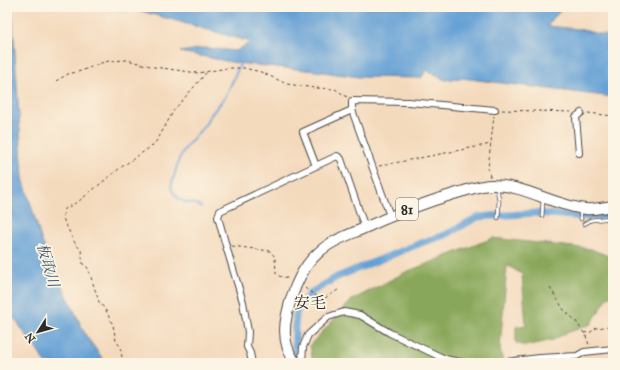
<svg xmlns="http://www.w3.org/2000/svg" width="620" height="370" viewBox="0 0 620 370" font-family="'IM FELL Great Primer','Noto Serif JP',serif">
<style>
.forest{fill:#89a75a;stroke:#5a6942}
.water{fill:#65a0d5;stroke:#486680}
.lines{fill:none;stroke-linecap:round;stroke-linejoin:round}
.stream{stroke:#65a0d5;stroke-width:2}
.canal{stroke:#65a0d5;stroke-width:7}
.service-casing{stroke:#494541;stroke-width:4.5}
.minor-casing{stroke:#494541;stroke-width:8}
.primary-casing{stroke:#494541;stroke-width:12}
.path{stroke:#494541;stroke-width:1;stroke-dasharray:3 3;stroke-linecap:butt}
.service{stroke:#fff;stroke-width:3}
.minor{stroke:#fff;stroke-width:6}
.primary{stroke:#fff;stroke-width:10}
.labels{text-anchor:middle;stroke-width:3.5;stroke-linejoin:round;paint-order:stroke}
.shield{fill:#fcf5e5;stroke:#6a6863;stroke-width:1}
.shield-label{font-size:13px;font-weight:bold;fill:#2b2b2b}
.water-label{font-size:15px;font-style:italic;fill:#425a6f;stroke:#fcf5e5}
.quarter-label{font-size:16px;fill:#2b2b2b;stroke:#fcf5e5}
</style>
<rect width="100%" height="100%" fill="#fcf5e5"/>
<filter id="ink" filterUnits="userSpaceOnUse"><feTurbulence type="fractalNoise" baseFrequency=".025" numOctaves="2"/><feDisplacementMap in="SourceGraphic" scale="8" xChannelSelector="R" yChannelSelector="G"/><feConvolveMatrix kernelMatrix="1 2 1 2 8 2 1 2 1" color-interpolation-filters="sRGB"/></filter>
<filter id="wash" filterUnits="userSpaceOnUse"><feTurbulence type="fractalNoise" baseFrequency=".012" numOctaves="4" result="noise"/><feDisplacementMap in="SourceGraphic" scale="16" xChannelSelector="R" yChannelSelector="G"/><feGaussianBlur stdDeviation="0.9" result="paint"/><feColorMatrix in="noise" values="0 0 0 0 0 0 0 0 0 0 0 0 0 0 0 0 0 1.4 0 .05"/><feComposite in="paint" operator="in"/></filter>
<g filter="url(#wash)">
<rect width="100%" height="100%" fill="#f4dabd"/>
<!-- forest -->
<path class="forest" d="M493,238L591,249L613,258V294L608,297L591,324L564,334L553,340L526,346L516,343V327L526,325L522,274L507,265L500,348L503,363H313L310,345L352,300L406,272Z"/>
<!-- water -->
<path class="water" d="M7,7H12L23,178L42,242L86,336L106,363H46L7,308V276L12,280L7,262Z
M74,7H563L547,26L578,29L613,37V97L462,78L445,80L427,70L421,78L359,77L316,71L236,63L180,52L204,48L236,51L251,42L141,11Z"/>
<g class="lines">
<!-- stream -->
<path class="stream" d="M201,207C196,202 191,204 185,202C178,200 173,193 171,187L179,159L186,147L205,125L209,117L226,96L241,62"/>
<!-- canal -->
<path class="canal" d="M295,361V326L296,314L298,309L302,302L312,292L337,277L421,243L445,235L478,217L536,213L587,217L613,215"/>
</g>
</g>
<g filter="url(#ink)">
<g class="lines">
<!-- service casing -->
<g class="service-casing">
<path id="service" d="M497,187L499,201L498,218
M580,211L581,219
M542,216L543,200
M584,224L591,220L613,218"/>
</g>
<!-- minor casing -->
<g class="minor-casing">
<path id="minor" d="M352,110V101L409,102L495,110
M579,153L576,117L581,113
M316,166L303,132L352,110L390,216
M252,363L250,353L247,347L248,332L243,302L226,246L218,217L220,211L337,156L341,159L365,228
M302,363L303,347L308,335L328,317L344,312L360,315L390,333L445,359L464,363
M497,363L540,358L577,356L584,352L613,349"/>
</g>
<!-- primary casing -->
<g class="primary-casing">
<path id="primary" d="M296,363C284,348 283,332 287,314C292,292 300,269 318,253C329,242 346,236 360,230C392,215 423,203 457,193C468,190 480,185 492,185C525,185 554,206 586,209C594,210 605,207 613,206"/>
</g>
<!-- path -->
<path class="path" d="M56,81L68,74L81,71L101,63L109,61L127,60L154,67L198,73L228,68H244L261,72L287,84L315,88L335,89L347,97
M502,110L571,112
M588,113L613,116
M379,166L491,144
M490,177L488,168L494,116
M232,246L270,251L275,257L276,273L279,276L290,279
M305,288L320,299H323L338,290
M550,288L564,310L575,320L586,336L589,345
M584,333L591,332L596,328L613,326
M7,359L11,363
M123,363L120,346L116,341L113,325L105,309L99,302L88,268L83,264L81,250L75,243L64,221L63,215L65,209L79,201L120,168L152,146L158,139L174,110L207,72"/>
<!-- service -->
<use href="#service" class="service"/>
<!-- minor -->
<use href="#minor" class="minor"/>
<!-- primary -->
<use href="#primary" class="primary"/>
</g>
</g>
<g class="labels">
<!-- shield labels -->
<rect class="shield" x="396" y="198" width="22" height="22" rx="3"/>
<g class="shield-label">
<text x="407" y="214">81</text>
</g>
<!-- water labels -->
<g class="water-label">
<text transform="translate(48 265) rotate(74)" y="5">板取川</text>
</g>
<!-- quarter labels -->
<g class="quarter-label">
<text x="310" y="308">安毛</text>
</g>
</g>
<!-- margin -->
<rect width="620" height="370" fill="none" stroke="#fcf5e5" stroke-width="24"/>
<!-- north arrow -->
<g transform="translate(38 332) rotate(233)" stroke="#fcf5e5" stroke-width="3" paint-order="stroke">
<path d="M0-3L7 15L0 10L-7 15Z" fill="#2b2b2b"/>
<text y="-6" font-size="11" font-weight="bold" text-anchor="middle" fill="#2b2b2b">N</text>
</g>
</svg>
